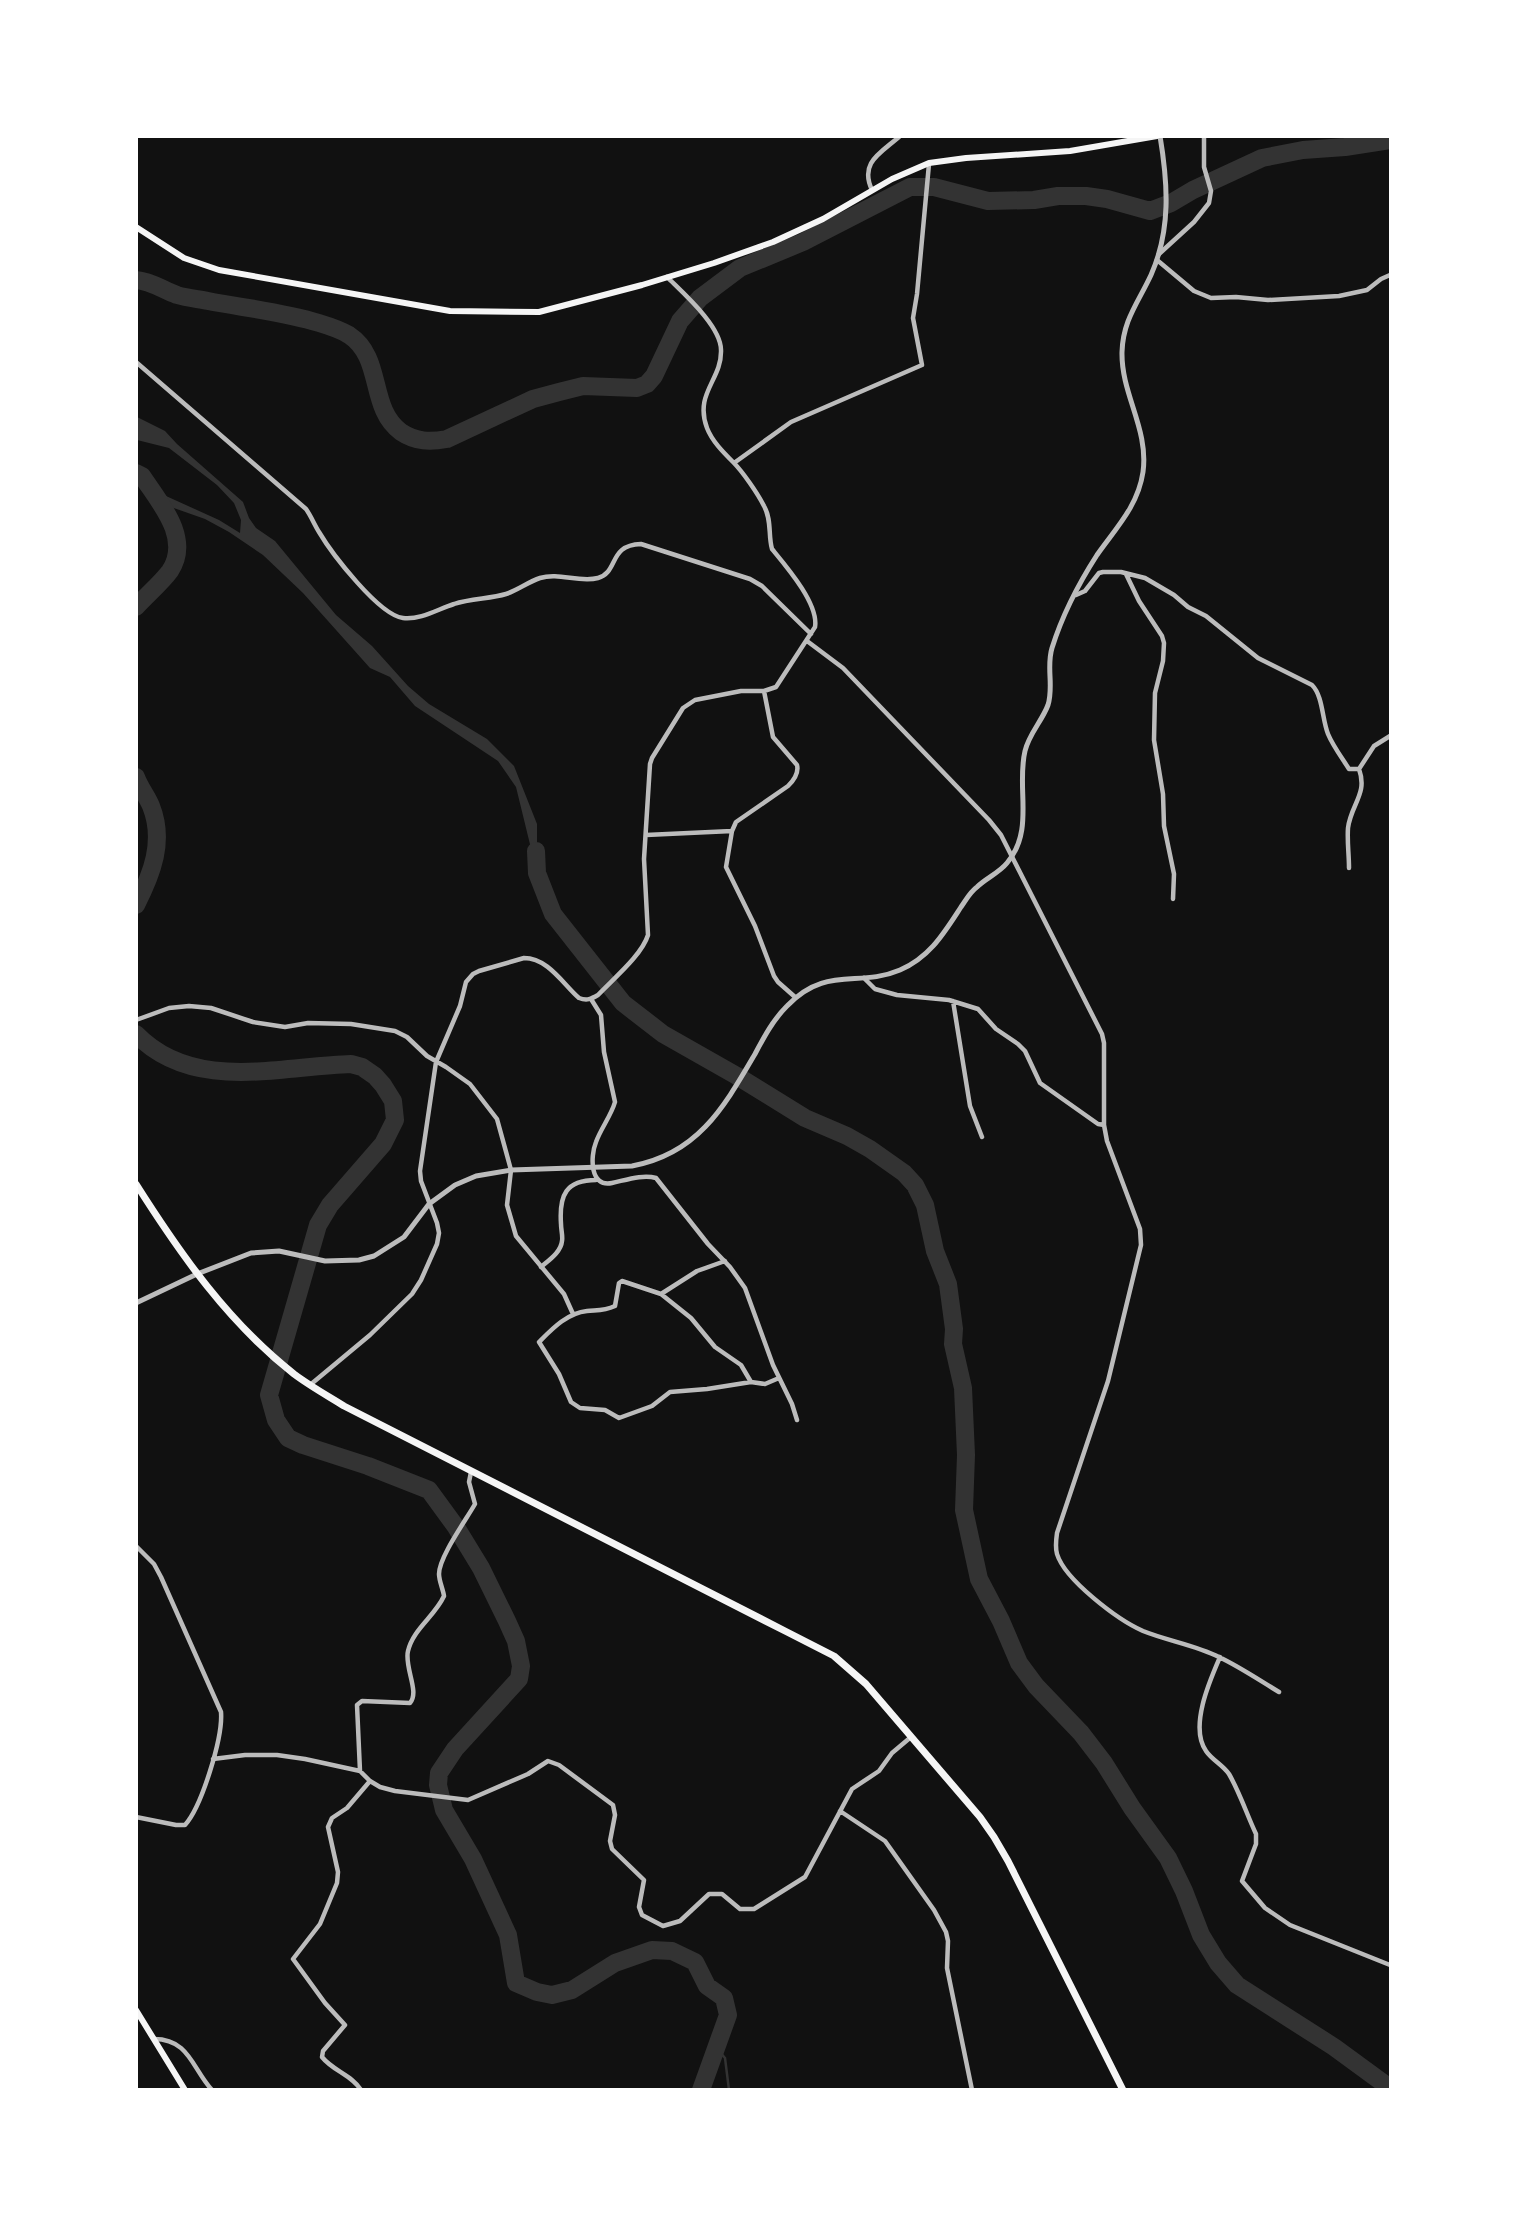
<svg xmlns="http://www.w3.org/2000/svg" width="1527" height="2226" viewBox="0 0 1527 2226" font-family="'IBM Plex Sans',sans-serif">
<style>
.water{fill:#333}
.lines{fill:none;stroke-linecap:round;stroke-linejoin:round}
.stream{stroke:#333;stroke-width:2.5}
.river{stroke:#333;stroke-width:18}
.minor{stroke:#bcbcbc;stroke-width:4.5}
.tertiary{stroke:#bcbcbc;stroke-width:5}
.secondary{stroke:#f5f5f5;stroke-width:6}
.trunk{stroke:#f5f5f5;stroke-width:7}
</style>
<rect width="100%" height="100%" fill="#111"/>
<!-- water -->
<path class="water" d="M137,417L165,431L177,444L243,502L249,518L256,528L275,541L336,615L372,646L408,686L429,704L487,739L514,766L537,824V873L516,787L498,761L415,706L390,677L370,668L303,593L263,555L229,532L205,519L154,501L137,480V471L144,476L155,491L219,520L240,533L241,520L234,503L217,485L169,448L137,440Z"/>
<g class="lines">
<!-- stream -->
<path class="stream" d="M715,2046L725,2058L729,2090"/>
<!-- river -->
<path class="river" d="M136,280C151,281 163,290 177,295C187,298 198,299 208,301C245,308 283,312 319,323C329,326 341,330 349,335C384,358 368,408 401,432C416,442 430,442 447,439L533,399L559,392L583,386L637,388L647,384L654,376L680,321L700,298L740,268L803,242L910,187H934L988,201L1034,200L1058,196H1086L1107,199L1150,211L1171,203L1193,190L1262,158L1303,150L1345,147L1390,140
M136,473L142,476C159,502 192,538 170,571C162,582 146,596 136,607
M136,777C140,788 147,796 151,806C165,841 152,874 136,905
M536,851L537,873L553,914L623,1003L663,1034L737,1076L805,1118L847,1136L870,1149L904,1173L915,1185L925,1205L935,1251L948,1284L954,1329L953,1344L963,1388L966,1455L964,1510L979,1579L1001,1621L1019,1663L1036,1686L1081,1733L1104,1763L1132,1808L1168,1858L1184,1891L1201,1935L1218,1963L1237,1985L1334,2047L1390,2088
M136,1034C193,1093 280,1066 351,1064L362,1067L375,1076L383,1085L393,1101L395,1120L383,1144L330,1205L318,1225L269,1395L276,1420L288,1438L303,1445L368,1466L429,1490L456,1527L481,1568L507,1621L516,1641L521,1666L519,1679L455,1749L439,1773L438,1785L444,1810L473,1859L508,1935L516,1983L537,1992L552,1995L572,1990L615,1963L652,1950L672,1951L695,1962L707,1986L724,1998L728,2015L701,2090"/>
<!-- minor -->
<path class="minor" d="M872,190C859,162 881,153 900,136
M1159,254L1194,222L1209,203L1211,191L1204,167V136
M1157,260L1194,291L1211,298L1236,297L1268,300L1339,296L1367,290L1381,279L1390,275
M136,362L306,509C311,516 314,524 319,532C332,554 379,615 403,618C421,620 438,609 454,604C471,598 490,599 506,594C518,590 528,582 540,578C559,572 579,583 598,578C619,572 608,545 641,544L750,579L762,586L811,634
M734,463L791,422L922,365L913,318L917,294L929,164
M1126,574L1139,601L1162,636L1164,643L1163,661L1155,693L1154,740L1163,794L1164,826L1174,874L1173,899
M1076,595L1085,591L1099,573L1103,572H1121L1145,578L1174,595L1188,607L1206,616L1258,658L1312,685C1323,696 1322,719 1328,734C1333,746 1342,758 1349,769H1359L1374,746L1390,736
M807,641L843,668L989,820L1001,835L1102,1034L1104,1043V1125L1107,1141L1140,1229L1141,1245L1108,1381L1057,1533C1056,1540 1055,1547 1057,1554C1065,1580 1118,1620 1143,1631C1168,1641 1195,1645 1219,1657C1240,1667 1259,1680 1279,1692
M764,691L773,737L797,765C799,773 794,780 788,786L736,822L732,831L726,867L755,926L774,976L778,982L795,997
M646,835L732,831
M1349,868C1349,854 1347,841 1348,828C1351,804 1368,794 1359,769
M864,978L875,989L897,995L949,1000L978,1009L996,1029L1018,1044L1025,1051L1040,1083L1098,1124L1104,1125
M591,999L601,1015L604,1052L615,1102C611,1116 601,1128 596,1142C590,1157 590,1188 612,1183C626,1180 643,1174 656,1178L708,1244L730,1267L745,1288L773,1365L792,1404L797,1420
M953,1001L970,1106L982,1137
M136,1020L169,1008L189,1006L211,1008L253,1022L285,1027L308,1023L351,1024L395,1031L407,1037L427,1056L446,1067L470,1084L497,1119L511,1170L507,1205L516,1236L564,1294L573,1314
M725,1261L697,1271L661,1294L622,1281L619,1283L615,1306C604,1311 598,1310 587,1311C567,1313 552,1329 539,1342L559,1374L571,1402L580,1408L605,1410L619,1418L652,1406L670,1392L707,1389L751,1382L765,1384L779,1378
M541,1267C549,1260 561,1252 562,1241C563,1236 561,1230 561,1224C559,1195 566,1180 596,1180
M661,1294L691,1318L715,1347L741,1365L751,1382
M310,1385L370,1335L412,1294L421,1280L437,1244L439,1233L437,1223L421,1181L420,1171L436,1062L460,1006L466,982L473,974L479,971L524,958C548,958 563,984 579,998C587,1001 591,999 598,995C613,979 642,955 648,935L644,859L650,764L652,758L683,708L695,700L741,691H764L776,687L815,627C819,604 786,566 772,549C768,535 772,520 764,506C758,494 743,472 733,462C723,452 712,441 707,428C694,393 722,380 721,350C721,326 683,293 667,277
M136,1546L154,1564L161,1577L221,1712C223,1737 202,1806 185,1825H176L136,1817
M1220,1657C1210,1680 1189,1727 1206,1751C1212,1760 1223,1765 1229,1774C1240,1793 1247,1815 1256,1834V1844L1242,1881L1265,1908L1290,1925L1390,1965
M213,1759L245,1755H277L305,1759L360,1771L370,1781L380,1787L395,1791L468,1800L528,1774L548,1761L559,1765L613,1805L615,1815L610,1841L612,1849L644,1880L639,1907L642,1915L663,1926L680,1921L709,1894H722L740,1909H754L805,1877L852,1789L879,1771L892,1753L911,1737
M360,1771L357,1705L362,1701L410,1703C420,1692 404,1667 408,1651C413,1629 435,1616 444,1596C443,1589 439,1581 439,1574C439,1557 466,1520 475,1504L469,1482L471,1472
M840,1811L885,1841L934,1910L946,1932L948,1941L947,1968L972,2090
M154,2039C189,2039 192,2068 212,2090
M361,2090C352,2075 333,2071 322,2057L323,2051L345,2025L325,2003L293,1959L320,1924L337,1883L338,1872L328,1827L332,1818L347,1808L370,1781"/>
<!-- tertiary -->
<path class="tertiary" d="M136,1303L197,1274L251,1253L279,1251L325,1261L359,1260L374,1256L404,1237L429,1204L455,1185L476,1176L511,1170L632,1166C698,1154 724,1107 755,1054C764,1037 773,1020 787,1006C826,965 858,988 900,970C930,957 944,933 961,907C966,900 970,892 977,887C986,878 999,873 1007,863C1035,830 1016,788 1025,751C1029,734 1042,721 1048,705C1054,686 1046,667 1052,648C1062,616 1079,583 1097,555C1116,528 1138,506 1143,472C1149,429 1121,394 1122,352C1123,320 1138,303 1151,275C1171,230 1168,184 1160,136"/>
<!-- secondary -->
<path class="secondary" d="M136,227L184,258L219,270L450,311L539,312L642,285L714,263L773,242L823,219L892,179L929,163L966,158L1070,151L1157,136
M136,2010L185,2090"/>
<!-- trunk -->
<path class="trunk" d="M136,1184C181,1255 228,1322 294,1374C310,1386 328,1396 344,1406L787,1632L834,1656L866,1684L980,1817L994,1837L1008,1861L1123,2090"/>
</g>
<!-- border -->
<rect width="1527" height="2226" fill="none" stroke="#ffffff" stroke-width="276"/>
</svg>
